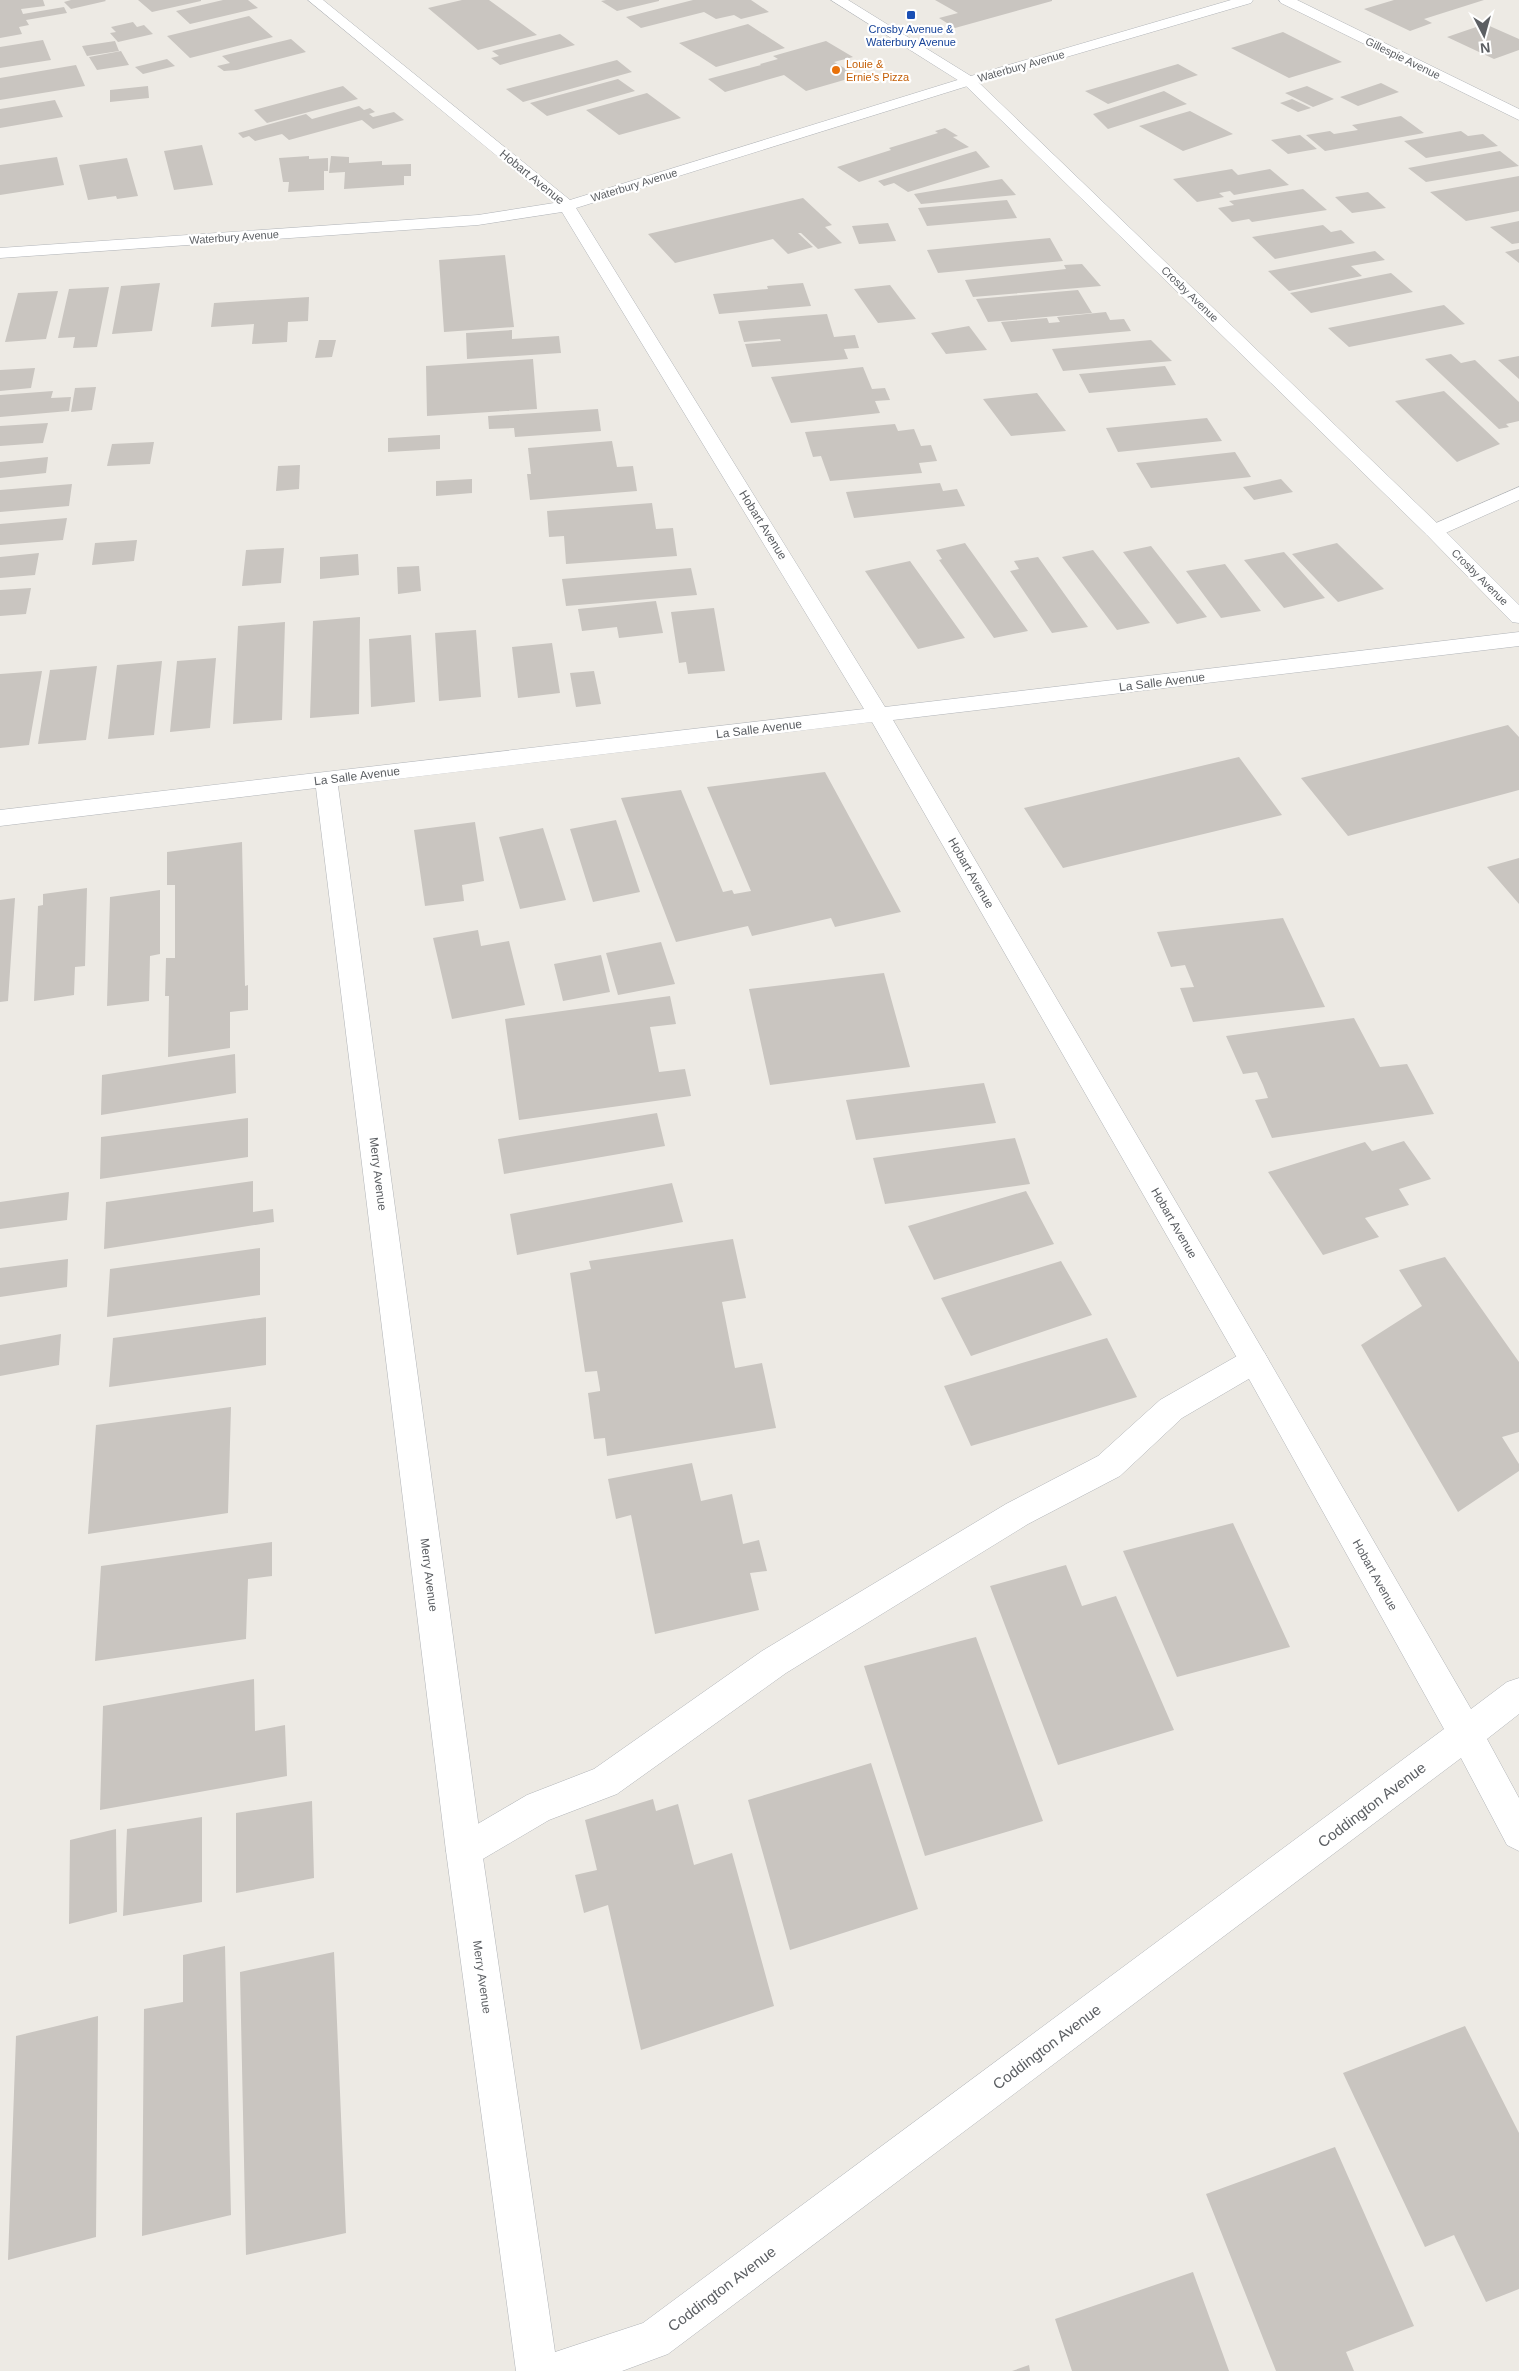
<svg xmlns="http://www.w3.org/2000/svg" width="1519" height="2371" viewBox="0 0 1519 2371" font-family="Arial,sans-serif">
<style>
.building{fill:#c9c5c0}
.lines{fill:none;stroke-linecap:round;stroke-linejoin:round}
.service-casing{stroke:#b1b4b8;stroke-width:1}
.minor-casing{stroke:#b1b4b8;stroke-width:1}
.tertiary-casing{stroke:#b1b4b8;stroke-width:1}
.service{fill:#fff;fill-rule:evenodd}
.minor{fill:#fff;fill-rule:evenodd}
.tertiary{fill:#fff;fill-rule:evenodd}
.transit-dot{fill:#1a4fb4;stroke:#fff;stroke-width:2}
.food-dot{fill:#e8710a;stroke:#fff;stroke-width:2}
.labels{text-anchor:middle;stroke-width:4.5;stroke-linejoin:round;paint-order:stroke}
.far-transit-label{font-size:11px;fill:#164399;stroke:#fff}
.far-street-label{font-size:11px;fill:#5c5f63;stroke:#fff}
.far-food-label{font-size:11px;fill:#c56008;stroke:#fff;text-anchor:start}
.street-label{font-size:12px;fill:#5c5f63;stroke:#fff}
.near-street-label{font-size:15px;fill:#5c5f63;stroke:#fff}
</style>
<rect width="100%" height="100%" fill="#edeae4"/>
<!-- building -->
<path class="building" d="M0,0H43L45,6L21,9L23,14L64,7L67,13L26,20L29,25L19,27L22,34L0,38Z
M71,0H105L106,1L71,9L64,2Z
M138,0H201V1L152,12Z
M223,0H248L258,8L190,24L176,11Z
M462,0H489L537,35L478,50L428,8Z
M606,0H659V1L617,11L601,1Z
M693,0H751L769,12L741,19L734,15L716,19L704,12L641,28L626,17Z
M935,0H1052V1L955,28L939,18L958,13Z
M1394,0H1484L1424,19L1432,23L1410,31L1364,9Z
M249,16L273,37L190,58L167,36Z
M133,22L137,27L144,25L153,34L118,42L110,33L116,32L111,27Z
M748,24L785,48L716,67L679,43Z
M1485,24L1519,39V50L1494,59L1447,37Z
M1283,32L1342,62L1289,78L1231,48Z
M560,34L575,45L500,65L491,58L499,56L492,51Z
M291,39L306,52L237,70L224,71L217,66L230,63L222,56Z
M43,40L51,60L0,68V47Z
M115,41L119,51L87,56L82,46Z
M826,41L853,57L834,62L858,76L806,91L784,75L725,92L708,79L761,65L760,64L778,59L773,56Z
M121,51L129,65L97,70L89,57Z
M167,59L175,66L143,74L135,67Z
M617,60L632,72L523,102L506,89Z
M1178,64L1198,75L1108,104L1085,91Z
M76,65L85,86L0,100V78Z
M618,79L635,91L547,116L530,103Z
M1381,83L1399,92L1358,106L1340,97Z
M148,86L149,98L110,102V90Z
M343,86L358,99L267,123L254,110Z
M1307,86L1334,99L1313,107L1285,93Z
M1164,91L1187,104L1108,129L1093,114Z
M647,93L681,118L619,135L586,110Z
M1292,99L1311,108L1298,112L1280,103Z
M55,100L63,117L0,128V109Z
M359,106L364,110L370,108L375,112L369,114L373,117L394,112L404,120L373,129L362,120L289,140L282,134L255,141L249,136L243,138L238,133L306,114L312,119Z
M1190,111L1233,134L1183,151L1139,126Z
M1401,116L1424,133L1325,151L1306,135L1330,131L1334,134L1358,130L1352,125Z
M945,128L958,136L953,137L969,147L859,182L837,167L891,150L889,148L938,133L935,131Z
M1461,131L1468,136L1483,134L1498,146L1426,158L1404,141Z
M1300,135L1317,149L1288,154L1271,140Z
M202,145L213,185L174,190L164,151Z
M976,151L990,167L908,192L894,183L884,186L878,181Z
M1500,151L1519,166L1426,182L1408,168Z
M309,156V159L328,158V171H324V190L288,192L289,182H283L279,158Z
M331,156L349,157V163L382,161V165L411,164V176H404V185L344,189L345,172L329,173Z
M57,157L64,185L0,195V165Z
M127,158L138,196L117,199L116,196L88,200L79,165Z
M1232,169L1238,175L1270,169L1289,185L1234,195L1230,191L1219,193L1224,197L1197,202L1173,179Z
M1519,176V211L1466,221L1430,192Z
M1002,179L1016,195L921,204L914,194Z
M1303,189L1327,210L1252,222L1249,219L1232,222L1218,208L1234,205L1229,201Z
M1368,192L1386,208L1352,213L1335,197Z
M803,198L832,225L825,227L842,243L818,249L801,233H798L813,247L788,254L773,239L675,263L648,234Z
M1007,200L1017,218L927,226L918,208Z
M1519,221V243L1512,244L1490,227Z
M888,223L896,241L859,244L852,226Z
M1323,225L1331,232L1341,230L1355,243L1275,259L1252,237Z
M1050,238L1063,261L938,273L927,250Z
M1519,249V263L1505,252Z
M1375,251L1385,260L1351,266L1362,276L1289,291L1268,271Z
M505,255L514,327L444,332L439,260Z
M1082,264L1101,286L973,297L965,280L1066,269L1064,265Z
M1391,273L1413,292L1311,313L1290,293Z
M160,283L152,331L112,334L121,286Z
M803,283L811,306L719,314L713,294L768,289L767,286Z
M890,285L902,301L916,319L878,323L854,289Z
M109,287L97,347L73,348L75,337L58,338L69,289Z
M1078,290L1092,313L988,322L976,299Z
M58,291L46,339L5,342L18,293Z
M309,297L308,321L288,322L287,342L252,344L254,324L211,327L214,303Z
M1444,305L1465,324L1349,347L1328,328Z
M1106,312L1110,320L1124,319L1131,331L1011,342L1001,322L1047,318L1049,323L1060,322L1057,317Z
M827,314L834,337L855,335L859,348L844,349L848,359L752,367L745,344L781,341L780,339L744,342L738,321Z
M969,326L987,350L946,354L931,333Z
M512,330V339L559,336L561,353L467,359L466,333Z
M319,340H336L332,357L315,358Z
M1151,340L1172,361L1063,371L1052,349Z
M1451,354L1461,363L1475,360L1519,402V421L1506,424L1509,427L1499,429L1425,359Z
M1519,356V379L1498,360Z
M533,359L537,409L427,416L426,366Z
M1165,366L1176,385L1089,393L1079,374Z
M863,367L872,389L885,388L890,400L875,401L880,413L791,423L771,377Z
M35,368L31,388L0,391V370Z
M96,387L92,410L71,412L75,388Z
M53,391L51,398L71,397L69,411L0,417V395Z
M1444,391L1500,444L1457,462L1395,401Z
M1037,393L1066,431L1011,436L983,399Z
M598,409L601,431L515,437L514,428L489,429L488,416Z
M1207,418L1222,441L1118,452L1106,428Z
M48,423L43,443L0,446V426Z
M895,424L898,431L914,429L921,446L931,445L937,461L919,463L922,473L830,481L821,456L813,457L805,432Z
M440,435V449L388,452V438Z
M612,441L617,467L633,466L637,491L530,500L527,474H531L528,448Z
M154,442L150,464L107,466L112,444Z
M1235,452L1251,477L1151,488L1136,463Z
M48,457L46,473L0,478V462Z
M300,465L299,489L276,491L278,466Z
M472,479V493L436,496V481Z
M1281,479L1293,492L1254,500L1243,487Z
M940,483L943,491L957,489L965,506L854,518L846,492Z
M72,484L69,506L0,512V490Z
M652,503L656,529L673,528L677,556L566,564L564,536L549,537L547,511Z
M67,518L63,540L0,545V524Z
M137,540L134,561L92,565L95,543Z
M965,543L1028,631L994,638L939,560L942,559L936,550Z
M1337,543L1384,589L1338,602L1292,554Z
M1151,546L1207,617L1177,624L1123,552Z
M284,548L281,583L242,586L246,550Z
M1093,550L1150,623L1117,630L1062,557Z
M1284,552L1325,598L1284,608L1244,560Z
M39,553L35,575L0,578V557Z
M358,554L359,575L320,579V557Z
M1038,557L1088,627L1052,633L1010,571L1019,569L1014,561Z
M910,561L965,638L918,649L865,571Z
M1225,564L1261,611L1221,618L1186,571Z
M419,566L421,591L398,594L397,567Z
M691,568L697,595L566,606L562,579Z
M31,588L26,614L0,616V590Z
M656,601L663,633L619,638L617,627L582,631L578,609Z
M714,608L725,671L688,674L686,662L679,663L671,612Z
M360,617L359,714L310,718L313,621Z
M285,622L282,720L233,724L238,626Z
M476,630L481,697L439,701L435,633Z
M411,635L415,702L371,707L369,639Z
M552,643L560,693L518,698L512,647Z
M216,658L210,728L170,732L177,661Z
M162,661L154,735L108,739L117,665Z
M97,666L86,740L38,744L50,670Z
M42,671L29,745L0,748V674Z
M594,671L601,704L576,707L570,673Z
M1508,725L1519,737V790L1348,836L1301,778Z
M1239,757L1282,815L1063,868L1024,808Z
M825,772L901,912L835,927L831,918L752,936L748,926L676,942L621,798L681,790L723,892L732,890L734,894L751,891L707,787Z
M616,820L640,892L593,902L570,829Z
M475,822L484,881L462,885L464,901L425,906L414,830Z
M543,828L566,900L520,909L499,837Z
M242,842L245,986L248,985V1010L230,1012V1048L168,1057L169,996H165L166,958H175V885H167V852Z
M1519,858V904L1487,867Z
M87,888L85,966L75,967L74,995L34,1001L38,906L43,905V894Z
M160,890V954L150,956L149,1001L107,1006L110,897Z
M15,898L8,1001L0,1002V900Z
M1283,918L1325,1007L1193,1022L1180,988L1194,987L1185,965L1171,967L1157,932Z
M478,930L481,946L509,941L525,1005L452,1019L433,938Z
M661,942L675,984L618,995L606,953Z
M601,955L610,992L563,1001L554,964Z
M884,973L910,1067L770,1085L749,989Z
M670,996L676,1024L650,1027L659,1072L685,1069L691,1096L519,1120L505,1019Z
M1354,1018L1380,1067L1407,1064L1434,1114L1272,1138L1255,1100L1268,1098L1263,1085L1257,1072L1243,1074L1226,1036Z
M235,1054L236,1093L101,1115L102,1075Z
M984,1083L996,1123L856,1140L846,1100Z
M657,1113L665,1146L504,1174L498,1139Z
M248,1118V1157L100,1179L101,1137Z
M1015,1138L1030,1184L885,1204L873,1158Z
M1404,1141L1431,1179L1399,1189L1409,1205L1365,1218L1379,1237L1323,1255L1268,1172L1365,1142L1372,1151Z
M253,1181V1212L273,1209L274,1222L104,1249L106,1202Z
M672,1183L683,1222L517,1255L510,1214Z
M1026,1191L1054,1244L934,1280L908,1226Z
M69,1192L67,1220L0,1229V1202Z
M733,1239L746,1298L722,1302L735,1368L762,1363L776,1428L607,1456L605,1438L594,1439L588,1393L600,1391V1389L597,1371L585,1372L570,1273L591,1269L589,1261Z
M260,1248V1295L107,1317L110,1269Z
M1445,1257L1519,1362V1432L1502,1437L1519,1464V1471L1458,1512L1361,1345L1422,1306L1399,1270Z
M68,1259L67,1287L0,1297V1268Z
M1061,1261L1092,1315L971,1356L941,1298Z
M266,1317V1365L109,1387L113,1338Z
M61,1334L59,1365L0,1376V1345Z
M1107,1338L1137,1397L971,1446L944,1386Z
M231,1407L228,1513L88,1534L96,1425Z
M692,1463L701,1501L732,1494L743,1544L759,1540L767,1571L750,1573L759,1610L655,1634L631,1515L616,1519L608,1479Z
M1233,1523L1290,1647L1177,1677L1123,1551Z
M272,1542V1576L248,1579L246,1639L95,1661L101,1566Z
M1066,1565L1082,1606L1116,1596L1174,1730L1058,1765L990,1586Z
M976,1637L1043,1821L925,1856L864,1666Z
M254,1679L255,1731L285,1725L287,1776L100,1810L103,1706Z
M871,1763L918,1909L790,1950L748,1800Z
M653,1799L656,1811L678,1804L694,1865L732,1853L774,2006L641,2050L608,1905L584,1913L575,1875L597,1870L585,1820Z
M312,1801L314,1878L236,1893V1813Z
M202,1817V1902L123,1916L127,1829Z
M116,1829L117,1912L69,1924L70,1840Z
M225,1946L231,2215L142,2236L144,2009L183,2002V1955Z
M334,1952L346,2233L246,2255L240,1972Z
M98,2016L96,2237L8,2260L16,2036Z
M1465,2026L1519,2133V2289L1486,2302L1454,2235L1425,2247L1343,2073Z
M1335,2147L1414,2326L1346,2352L1354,2371H1276L1206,2194Z
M1193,2272L1229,2371H1072L1055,2319Z
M1029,2365L1030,2371H1012Z"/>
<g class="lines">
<!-- service casing -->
<g class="service-casing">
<path id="service" d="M1254,1348L1264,1352L1269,1361L1264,1370L1182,1418L1120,1476L1028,1524L786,1673L617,1794L549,1820L476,1863L464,1869L452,1863L446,1851L452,1839L527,1795L594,1769L762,1651L1006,1504L1098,1456L1160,1400L1244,1352Z"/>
</g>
<!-- minor casing -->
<g class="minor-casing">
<path id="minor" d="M308,0H323L570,200L964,78L1231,0H1253L1251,3L974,84L576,208L885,707L1519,632V646L893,720L1264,1352L1471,1709L1507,1682L1519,1678V1714L1487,1739L1519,1798V1851L1507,1845L1461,1758L668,2354L622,2371H516L446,1851L316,788L0,826V810L864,709L562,212L478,225L0,258V248L478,215L554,203ZM872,722L1244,1370L1444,1729L643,2323L555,2352L482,1851L338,786Z
M1279,0H1297L1519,109V120L1281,3Z
M1519,487V500L1441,535L1434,537L1427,535L1424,531L1427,527Z"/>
</g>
<!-- tertiary casing -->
<g class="tertiary-casing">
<path id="tertiary" d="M831,0H848L974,78L1441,527L1519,605V623L1512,622L1427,535L964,84Z"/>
</g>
<!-- service -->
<use href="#service" class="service"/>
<!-- minor -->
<use href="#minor" class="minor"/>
<!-- tertiary -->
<use href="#tertiary" class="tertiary"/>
</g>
<!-- markers -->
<rect class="transit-dot" x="906" y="10" width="10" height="10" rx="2.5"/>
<circle class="food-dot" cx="836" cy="70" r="5"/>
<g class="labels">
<!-- far-transit labels -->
<g class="far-transit-label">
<text x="911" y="33">Crosby Avenue &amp;<tspan x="911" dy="13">Waterbury Avenue</tspan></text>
</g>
<!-- far-street labels -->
<g class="far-street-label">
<text transform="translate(1403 58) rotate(26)" y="4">Gillespie Avenue</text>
<text transform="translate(1021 66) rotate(-16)" y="4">Waterbury Avenue</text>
<text transform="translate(634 185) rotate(-17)" y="4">Waterbury Avenue</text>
<text transform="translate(234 237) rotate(-4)" y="4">Waterbury Avenue</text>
<text transform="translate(1190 294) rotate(44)" y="4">Crosby Avenue</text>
<text transform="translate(1480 577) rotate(45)" y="4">Crosby Avenue</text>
</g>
<!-- far-food labels -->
<g class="far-food-label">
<text x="846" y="68">Louie &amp;<tspan x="846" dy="13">Ernie's Pizza</tspan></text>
</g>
<!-- street labels -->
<g class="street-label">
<text transform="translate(532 177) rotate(39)" y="4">Hobart Avenue</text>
<text transform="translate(763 525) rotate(58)" y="4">Hobart Avenue</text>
<text transform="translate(1162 682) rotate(-7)" y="4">La Salle Avenue</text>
<text transform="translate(759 729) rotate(-7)" y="4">La Salle Avenue</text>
<text transform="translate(357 776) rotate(-7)" y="4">La Salle Avenue</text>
<text transform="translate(971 873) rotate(60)" y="4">Hobart Avenue</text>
<text transform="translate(378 1174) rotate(83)" y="4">Merry Avenue</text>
<text transform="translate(1174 1223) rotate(60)" y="4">Hobart Avenue</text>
<text transform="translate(429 1575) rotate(83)" y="4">Merry Avenue</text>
<text transform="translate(1375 1575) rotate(61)" y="4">Hobart Avenue</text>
<text transform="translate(482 1977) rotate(82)" y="4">Merry Avenue</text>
</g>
<!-- near-street labels -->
<g class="near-street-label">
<text transform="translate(1372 1805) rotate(-37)" y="5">Coddington Avenue</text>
<text transform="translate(1047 2047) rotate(-37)" y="5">Coddington Avenue</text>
<text transform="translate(722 2289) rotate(-37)" y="5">Coddington Avenue</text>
</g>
</g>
<!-- north arrow -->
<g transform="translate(1484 35) rotate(174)" stroke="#ffffff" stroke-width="4" paint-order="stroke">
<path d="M0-4L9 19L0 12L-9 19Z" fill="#5c5f63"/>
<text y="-8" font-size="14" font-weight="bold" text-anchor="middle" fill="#5c5f63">N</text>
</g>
</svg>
